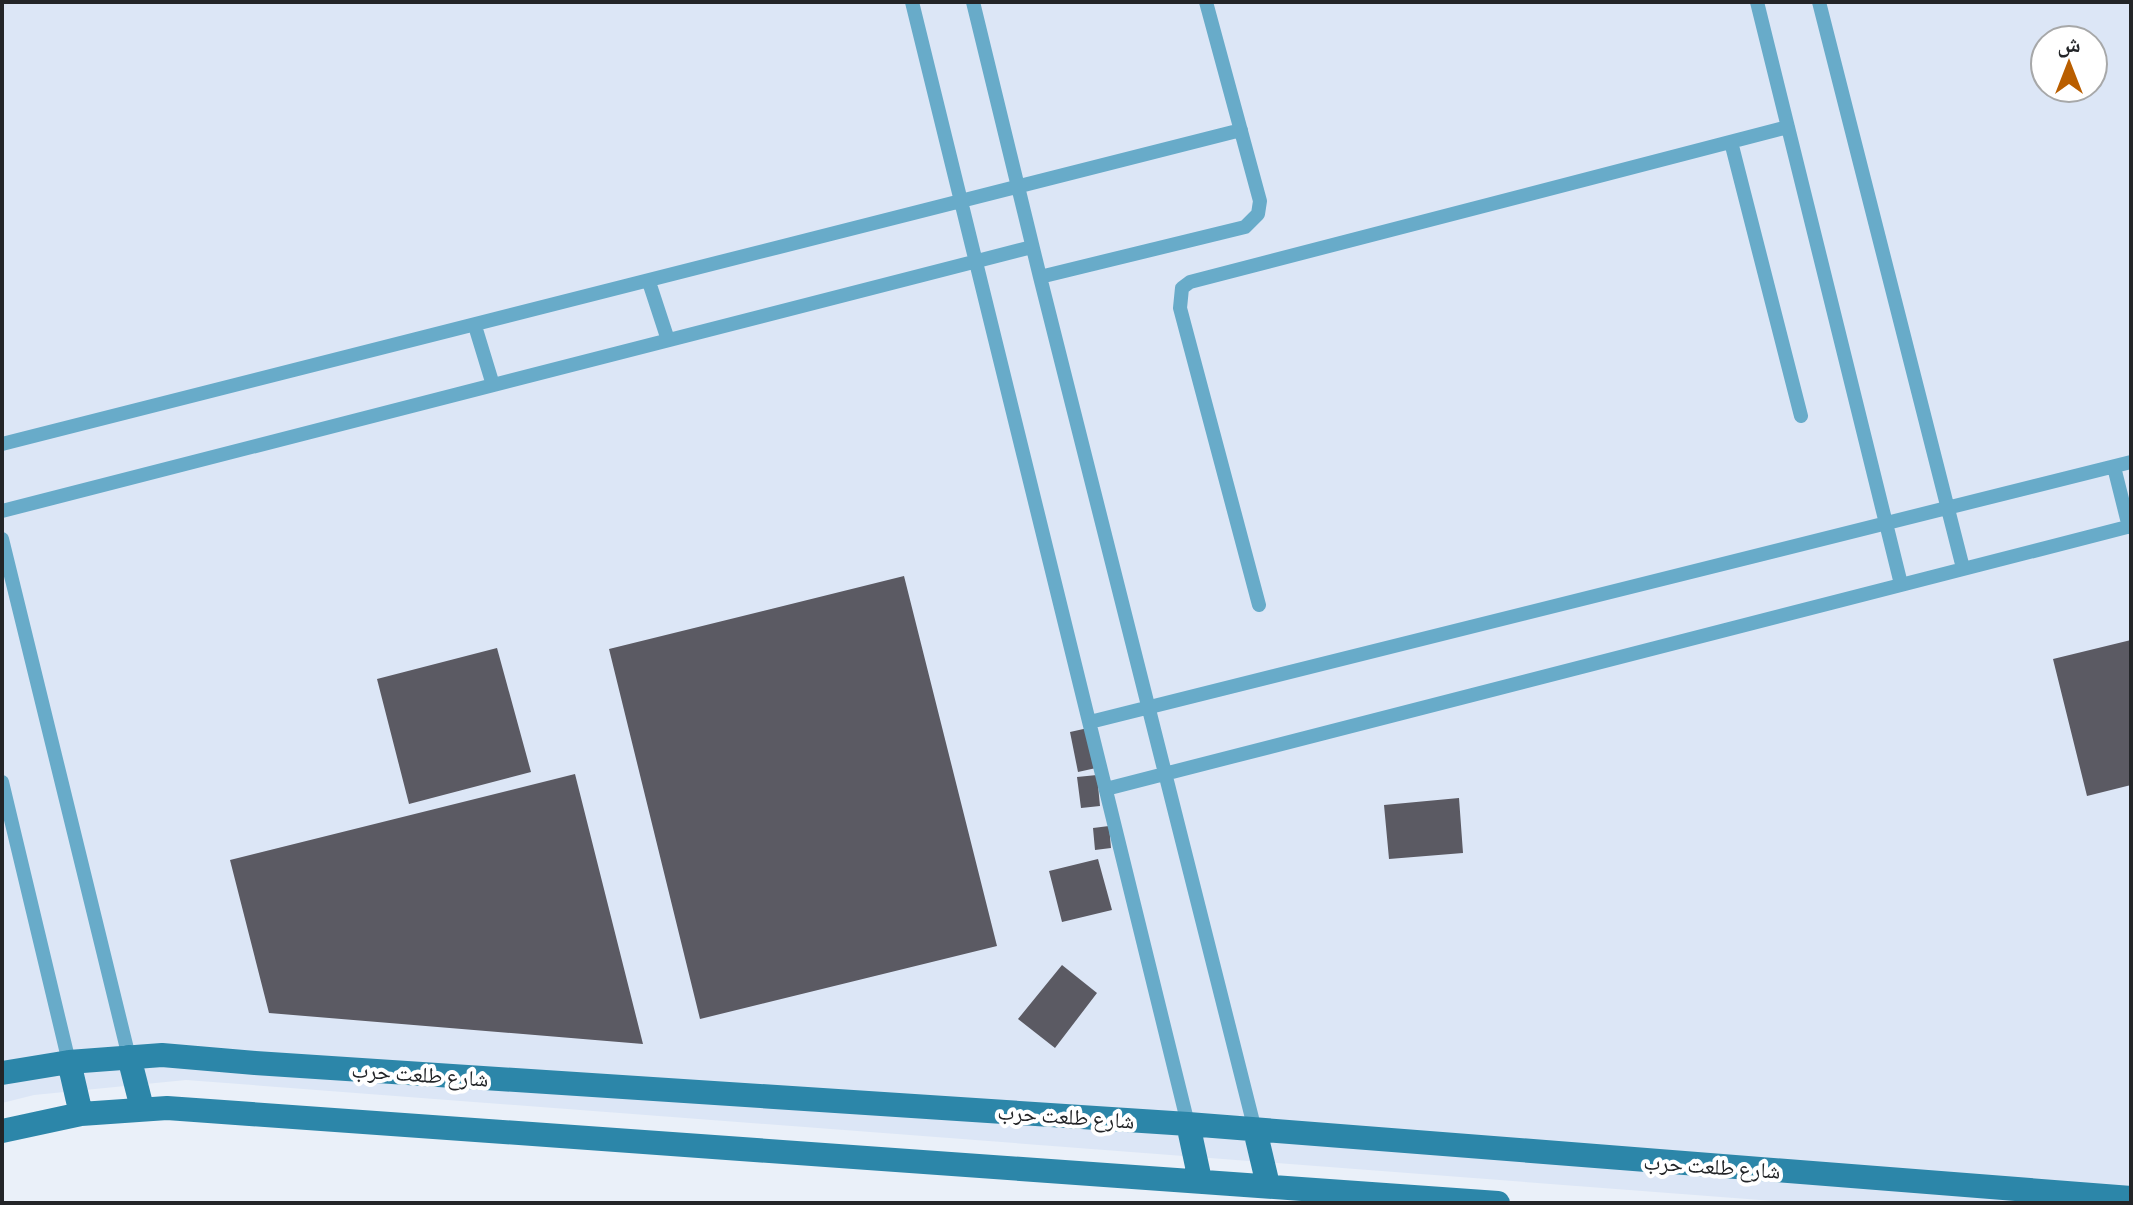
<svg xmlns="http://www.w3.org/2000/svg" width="2133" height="1205" viewBox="0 0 2133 1205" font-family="Manrope,'Noto Naskh Arabic',sans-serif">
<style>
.built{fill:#dce6f6;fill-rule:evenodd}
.building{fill:#5b5a63}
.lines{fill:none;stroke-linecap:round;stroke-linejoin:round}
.lane{stroke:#68abc9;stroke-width:14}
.secondary{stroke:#2c86a9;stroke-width:24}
.labels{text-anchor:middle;stroke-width:8;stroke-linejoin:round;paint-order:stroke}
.street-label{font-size:22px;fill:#232528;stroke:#fff}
</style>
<rect width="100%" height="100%" fill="#eaf0f9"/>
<!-- built -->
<path class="built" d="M2,2H2131V1203H1801L186,1080L34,1095L2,1103ZM2045,40H2093V88H2045Z"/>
<!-- building -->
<path class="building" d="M904,576L997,946L700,1019L609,649Z
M2131,640V785L2087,796L2053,659Z
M497,648L531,772L409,804L377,679Z
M1088,728L1096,768L1078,772L1070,732Z
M575,774L643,1044L269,1013L230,860Z
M1097,775L1100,806L1081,808L1077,777Z
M1459,798L1463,853L1389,859L1384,805Z
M1109,826L1111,848L1095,850L1093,828Z
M1098,859L1112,910L1062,922L1049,871Z
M1062,965L1097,993L1055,1048L1018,1019Z"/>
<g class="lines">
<!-- lane -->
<path class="lane" d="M912,2L1188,1124
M973,2L1040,277L1255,1130
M1757,2L1901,584
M1819,2L1963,568
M1731,142L1801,416
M1040,277L1245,227L1258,214L1260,201L1206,2
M649,282L668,340
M475,326L493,385
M2,444L1241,130
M2114,467L2129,527
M2,511L1032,247
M2,539L129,1057
M1259,605L1180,308L1182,288L1190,282L1788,127
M1090,722L2131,462
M2,782L69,1062
M1106,789L2131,526"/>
<!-- secondary -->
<path class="secondary" d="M129,1057L142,1108
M69,1062L81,1114
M2,1073L69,1062L162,1055L255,1063L1188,1124L2131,1198
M1188,1124L1200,1180
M1255,1130L1268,1185
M2,1131L81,1114L167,1108L1498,1203"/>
</g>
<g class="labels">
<!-- street labels -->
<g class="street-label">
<text transform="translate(420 1074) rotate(4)" y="8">شارع طلعت حرب</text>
<text transform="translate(1066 1116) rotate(4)" y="8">شارع طلعت حرب</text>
<text transform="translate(1712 1166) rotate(4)" y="8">شارع طلعت حرب</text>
</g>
</g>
<!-- border -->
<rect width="2133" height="1205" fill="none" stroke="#232528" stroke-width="8"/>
<!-- north arrow -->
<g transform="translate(2069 64)"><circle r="38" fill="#ffffff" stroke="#a7a8a9" stroke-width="2"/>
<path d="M0-6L14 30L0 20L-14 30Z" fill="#b95e00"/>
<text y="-12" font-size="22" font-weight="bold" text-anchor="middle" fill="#232528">ش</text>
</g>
</svg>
